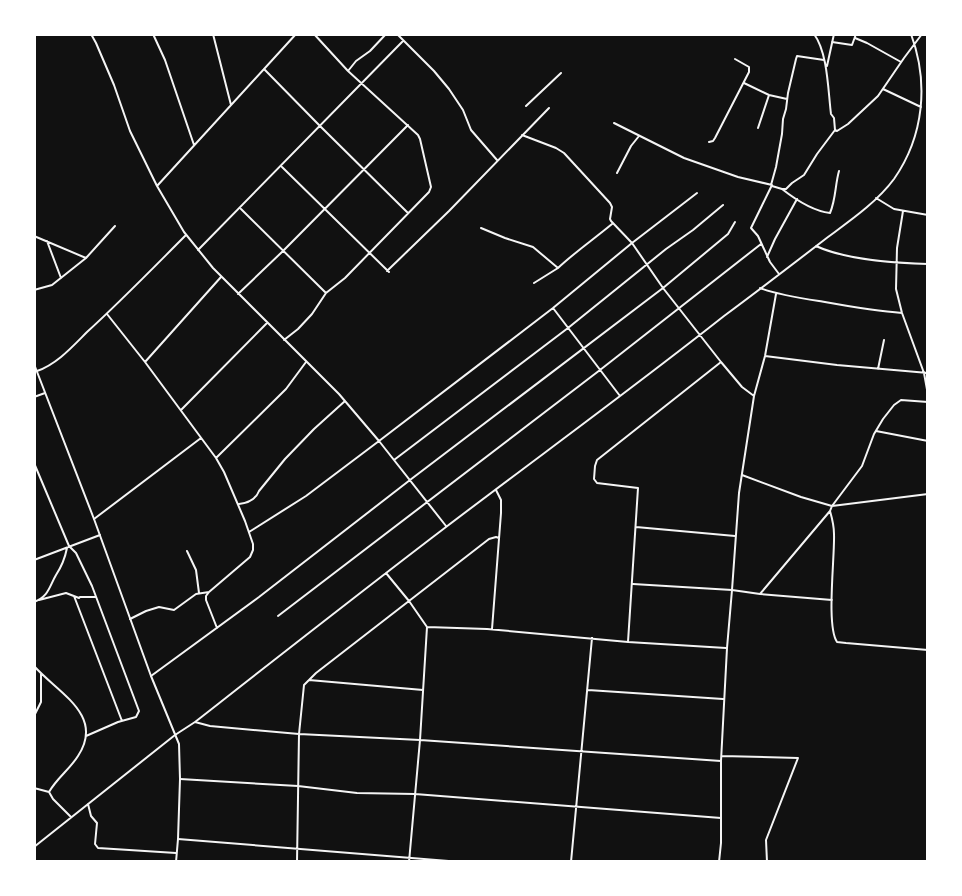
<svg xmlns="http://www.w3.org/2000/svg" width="962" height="896" viewBox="0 0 962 896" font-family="Arial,sans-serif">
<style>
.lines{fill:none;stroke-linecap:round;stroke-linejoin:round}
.minor{stroke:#f5f5f5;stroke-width:2}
.tertiary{stroke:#f5f5f5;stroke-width:2}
</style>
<rect width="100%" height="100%" fill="#111"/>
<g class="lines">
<!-- minor -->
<path class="minor" d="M91,34L96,43L114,85L130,131L157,186L184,232L213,268L339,394L379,441L446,526
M153,34L165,60L194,145
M213,34L231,105
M397,34L434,71L449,89L463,110L471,130L497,160
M814,34C828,53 828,91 831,114L834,118L835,130
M855,38L867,43L901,62
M832,42L852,45L856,34
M827,66L834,34
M264,69L320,126L408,213
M348,71L356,61L370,51L386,34
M744,83L769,95L787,99
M883,89L921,107
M526,106L561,73
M614,123L684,158L738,177L772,185L751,228L758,236L770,262L779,274
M758,128L769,95
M522,135L556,148L564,153L610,203L612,207L610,219L611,221L632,243L663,288L721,362L742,387L754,396
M709,142L713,141L715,138L749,72V67L735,59
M282,167L389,272
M617,173L631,146L639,136
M771,185L776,167L782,134L783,119L786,109L788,93L796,59L797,56L824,60
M157,186L296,34
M772,186L782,189H786L792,183L804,175L817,154L835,130L837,131L848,124L878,96L904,58L922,34
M782,189C796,200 813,211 830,213C836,199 835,185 839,171
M876,198L894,209L928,215
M241,209L326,293
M903,211L897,248L896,289L902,313L924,373L928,395
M481,228L505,238L533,247L558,268C575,252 594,239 612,224
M34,236L86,258
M47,241L61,278
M816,246C846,260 894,263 928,264
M198,250L403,41
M767,257L775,239L797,199
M387,271L449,211L549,108
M534,283L558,268
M760,288C779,295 799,298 819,301C847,306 874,311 902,313
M34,290L52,285L86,258L115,226
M238,294L283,251L408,125
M553,308L620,396
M107,314L145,362L216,458L224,472L245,521L253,544V550L250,557L209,592L206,596V600L217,628
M284,340L298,329L312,314L326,293L345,278L429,192L431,187L420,139L418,135L348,71L314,34
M765,356L837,365L928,373
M145,362L221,277
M878,369L884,340
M37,371C57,364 72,347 87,332C121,301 153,268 186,235
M34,397L45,393
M181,410L267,323
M876,431L928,441
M216,458L286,389L306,362
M394,460L568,328L666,249L693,230L723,205
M34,463L69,546L76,553L92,586L139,711L136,717L118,722L86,736
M742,475L801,497L832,506L862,466L874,434L883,419L894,405L901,400L928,402
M239,504C248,503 256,499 259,491L285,459L314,429L345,401
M830,511C832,518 834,526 834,534C835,556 826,626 837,642L846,643L928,650
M94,519L201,438
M636,527L735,536
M249,532L306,496L379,441L553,308L632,243L697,193
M187,551L196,570L199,593
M34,560L100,535
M386,573L409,601L427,627L420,740L409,862
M633,584L732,590L760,594L832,600
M760,594L830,511L832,506L928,494
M74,596L122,721
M39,600L66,593L79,598L80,597H95
M34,602C49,596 49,587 56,575C62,566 65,558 67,548
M278,616L600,370L761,244
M130,619L146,611L159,607L174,610L196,594L209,592
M427,627L487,629L628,642L726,648
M492,629L501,513V500L496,490
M628,642L638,488L597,483L594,479L595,466L597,460L721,362
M34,666C58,693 105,715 78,756C70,769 57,778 49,792L53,799L71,817
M151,676L259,597L410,480L663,288L728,234L735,222
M309,680L423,690
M588,690L723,699
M34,716L41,702V673
M195,722L210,726L299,734L420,740L721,761
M722,756L798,758L766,840L767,862
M180,779L298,786L357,793L415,794L721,818
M34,788L49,792
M88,804L91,816L97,823L95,844L98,848L176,853
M178,839L461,862
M34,847L175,735L195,722C278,657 362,591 446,527C538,457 633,388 724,316C759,290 793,264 828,237C851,220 877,202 894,179C924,136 929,83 911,34
M297,862L299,734L304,685L316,673L489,539L496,537L499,538
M571,862L592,638
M719,862L721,843V761L727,648L732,590L739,493L754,396L765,356L776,294"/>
<!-- tertiary -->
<path class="tertiary" d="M34,364L94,519L151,676L179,744L180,779L178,839L176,862"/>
</g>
<!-- border -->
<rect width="962" height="896" fill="none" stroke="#ffffff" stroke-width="72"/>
</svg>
